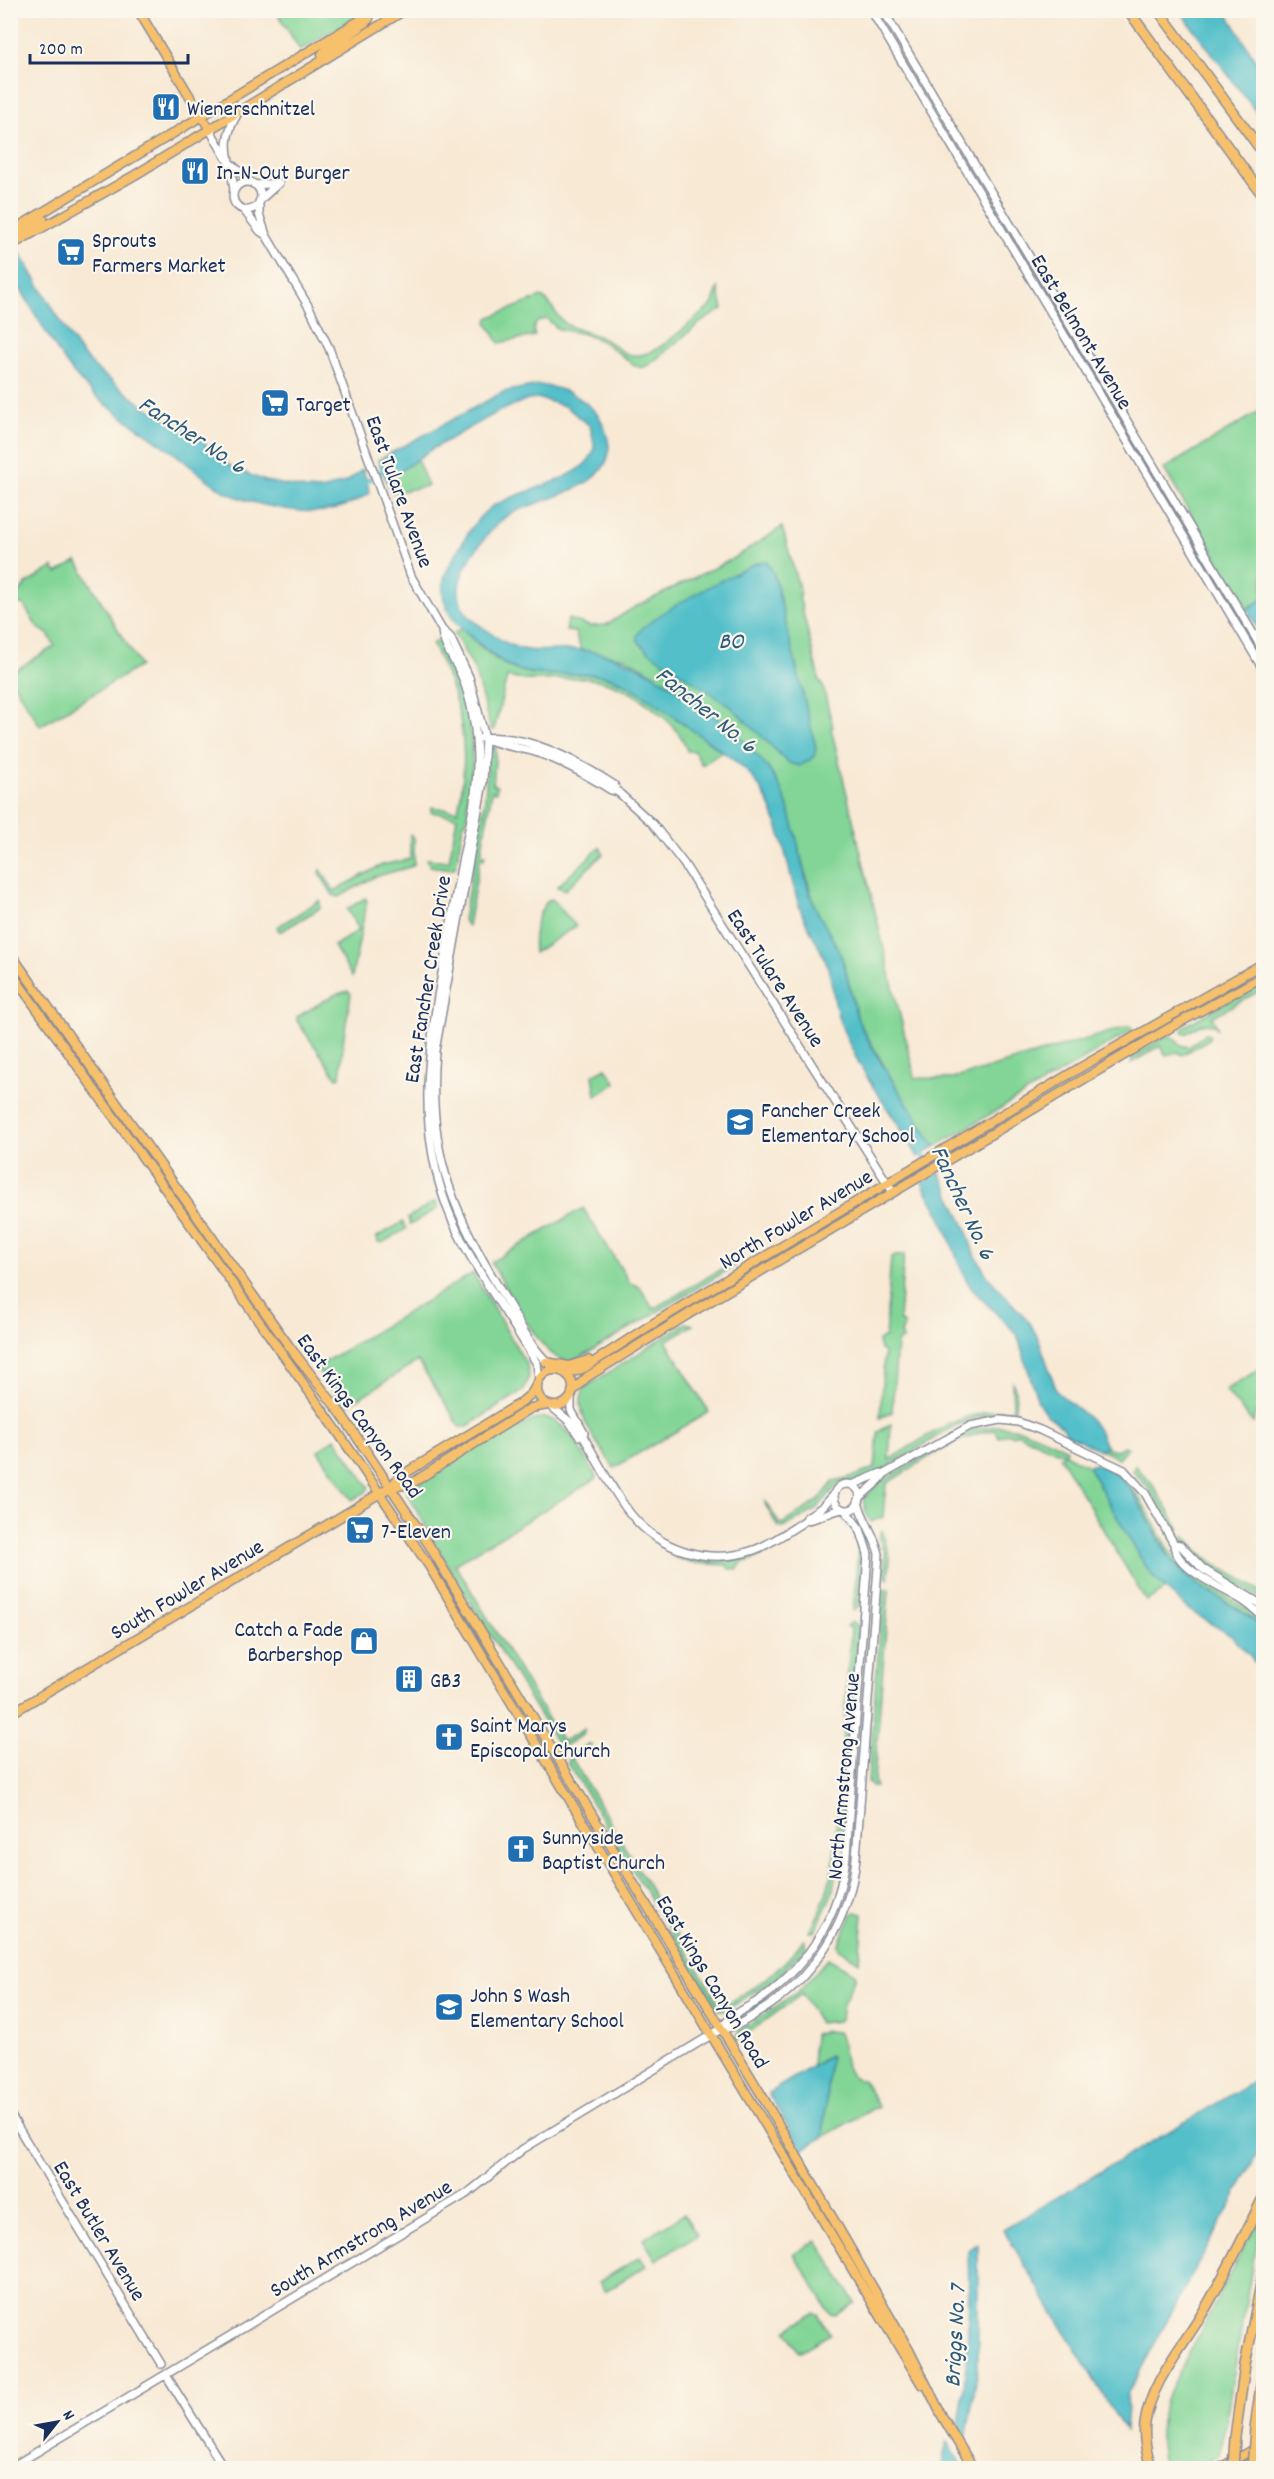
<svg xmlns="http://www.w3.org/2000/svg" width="1274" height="2479" viewBox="0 0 1274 2479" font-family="Dekko,sans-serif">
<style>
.green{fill:#82d596;stroke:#4e827a;stroke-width:1.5}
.water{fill:#52bfc9;stroke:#367794;stroke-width:1.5}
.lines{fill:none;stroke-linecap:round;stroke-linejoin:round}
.canal{stroke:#52bfc9;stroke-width:5}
.minor-casing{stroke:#8a8c99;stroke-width:10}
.major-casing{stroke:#8a8c99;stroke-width:11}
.highway-casing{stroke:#8a8c99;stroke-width:12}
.minor{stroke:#fff;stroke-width:7}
.major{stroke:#f7c06c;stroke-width:8}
.highway{stroke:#f7c06c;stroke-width:9}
.highway-bridge-casing{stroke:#8a8c99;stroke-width:12;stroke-linecap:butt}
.highway-bridge{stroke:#f7c06c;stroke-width:9}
.labels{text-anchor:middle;stroke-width:4.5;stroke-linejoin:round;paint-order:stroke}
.poi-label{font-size:22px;fill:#1b2f5e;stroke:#fbf7ec;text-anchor:start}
.street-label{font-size:22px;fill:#1b2f5e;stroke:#fbf7ec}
.water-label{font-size:24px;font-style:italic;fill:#2c5a7e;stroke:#fbf7ec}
</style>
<rect width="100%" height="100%" fill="#fbf7ec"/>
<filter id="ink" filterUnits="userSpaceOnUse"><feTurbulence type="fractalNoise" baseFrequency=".0167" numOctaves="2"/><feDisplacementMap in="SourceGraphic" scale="12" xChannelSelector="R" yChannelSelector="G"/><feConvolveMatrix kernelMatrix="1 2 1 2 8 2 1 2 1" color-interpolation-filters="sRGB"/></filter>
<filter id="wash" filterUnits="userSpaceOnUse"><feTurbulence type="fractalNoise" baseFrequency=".008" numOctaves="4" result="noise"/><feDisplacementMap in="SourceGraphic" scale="24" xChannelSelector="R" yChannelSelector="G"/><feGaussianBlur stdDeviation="1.35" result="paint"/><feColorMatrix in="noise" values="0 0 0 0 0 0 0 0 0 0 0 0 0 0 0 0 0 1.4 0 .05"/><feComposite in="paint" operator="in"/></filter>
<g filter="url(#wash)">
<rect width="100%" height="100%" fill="#f8e9d4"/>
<!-- green -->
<path class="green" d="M276,11H366L300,50Z
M718,288L723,309L701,322L650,364L642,368L634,365L602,341L584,334L558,329L547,319C536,320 531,326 535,336L499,343L487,323L488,318L541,297C552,301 555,317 566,324C577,331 592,332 604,339C612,343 619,351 628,354C653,363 685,325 705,311L712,305Z
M1263,409V599L1247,609L1164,469Z
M417,459L428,486L392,493L386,481Z
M782,527L801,595L799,596L820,683H822L833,727L831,728L915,1078L952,1079L1130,1026L1133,1030L935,1147L901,1095L858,1020L843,961L815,907L783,794L768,768L710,712L643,667L625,658L581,650L575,632L566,631L568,619L590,626L606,625L635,607L736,557Z
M77,561L140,666L40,726L11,679V673L55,646L48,634L37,627L23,604H11V595L17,596L26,584L53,567L57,573Z
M461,629C477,642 499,667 521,671C552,677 585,669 616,680C648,691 694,732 722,752L702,765L694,751H687C683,736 671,723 660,714C635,692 609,678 576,678C552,679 531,683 507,677L494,730H491L474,669L454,633Z
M438,640C461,679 473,722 472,766C471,780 465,801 468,813L466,822L463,824L456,866L452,869L430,866L427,859L449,861L457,817L431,812L432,807L458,811C471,749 462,700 432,644Z
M496,747L493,785L497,786L496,792L492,791L481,854L485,855L484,859L480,858L468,926L463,920L485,800L488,753Z
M410,835L414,838V864L410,867L374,877L339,897L333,895L320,874L321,870L334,891L382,865L410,859Z
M600,847L603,854L565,890L557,887Z
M365,898L367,900L352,977L334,946L359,930L347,909Z
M552,899L576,926L534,953C532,933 536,916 548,900Z
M320,900V908L282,931H279L277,927Z
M1263,982V989L1212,1017L1218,1029L1214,1025L1201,1024L1187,1033H1182L1183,1027Z
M348,991L351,994L344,1035L340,1077L337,1078L297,1021V1017L334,995Z
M1206,1033L1209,1035V1039L1182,1055L1177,1052L1166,1055L1160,1046L1131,1063L1132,1057L1166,1036H1171L1181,1045L1189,1047Z
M606,1068L616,1083L596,1096L593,1075Z
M436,1201L438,1208L410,1225L408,1218Z
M583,1208L630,1283L640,1287L653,1309L733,1262L735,1266L581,1357C573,1361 566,1363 558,1358C536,1347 505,1285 491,1262Z
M403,1222L406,1229L382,1243L378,1242L377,1237Z
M904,1255L899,1320L904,1325L901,1334L903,1339L897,1343L892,1412L880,1418L884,1352L880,1350L878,1341L885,1337L891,1257Z
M473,1273L527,1365L529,1376L524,1390L466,1427H460L418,1361L348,1405L343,1404L316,1367Z
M686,1323L693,1325L666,1341L709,1412L614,1468C600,1446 572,1415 584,1388Z
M1258,1370L1263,1373V1379L1253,1423L1225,1390Z
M1012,1381L1016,1392L1015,1411L1013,1414L979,1417L954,1426L873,1476L837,1485L817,1509L783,1528L778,1527L765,1504V1501L779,1523L782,1524L818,1501L834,1481L858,1475L875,1468L878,1432L891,1424L889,1460C929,1435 961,1410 1010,1410L1013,1408Z
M546,1417C572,1426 584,1456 597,1478L455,1564L562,1742L584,1729V1734L562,1747L556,1742L449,1567L407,1493C418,1477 526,1418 546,1417Z
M996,1426C1023,1427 1044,1437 1067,1449L1065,1454L1088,1466L1143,1562L1166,1589L1146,1601L1060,1457L1064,1454L1016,1433L1013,1436L1008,1433L999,1437L995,1430C958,1434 918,1465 886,1484L883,1517L871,1522L866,1513L863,1499L881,1481L957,1437L972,1430Z
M335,1438L369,1487L366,1492L352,1500L318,1451Z
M1124,1446L1127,1448L1118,1458L1098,1449L1102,1447L1115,1451Z
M1135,1465L1152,1484L1180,1529L1174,1530L1150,1490L1133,1471Z
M1113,1470C1145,1493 1153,1530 1177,1559C1201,1587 1236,1598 1263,1621V1629L1248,1615L1199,1586L1174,1563L1137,1501Z
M844,1513L855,1528V1534L842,1517C811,1520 777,1555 741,1563L738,1569H729L727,1565L690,1563L674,1557L679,1555L712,1562L751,1556L776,1546L818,1519L828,1514Z
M882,1531L890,1558L888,1579L884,1575L885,1552L879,1539Z
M1185,1535C1207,1565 1234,1573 1263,1593V1600L1208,1567L1182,1541Z
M858,1548L862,1552L859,1606L853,1611Z
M886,1589H889L874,1781L876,1787H872L868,1782L883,1592Z
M853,1622L858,1626L839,1859L834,1889L816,1930L812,1932L810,1931C823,1908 830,1885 834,1859L851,1629L846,1626Z
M589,1744L592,1745L571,1757L719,2004L726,2005C756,1986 783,1970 803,1940L805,1942L806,1947L778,1977L725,2011L717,2009L568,1763L570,1755Z
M856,1912L863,1914L859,1962L839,1949L838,1945L852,1914Z
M828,1958L854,1973L855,1977L843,2004L841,2018L838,2021L819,2023L802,1994L737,2041L736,2038L739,2031L800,1990Z
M826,2031L838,2032C847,2044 839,2081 863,2080L878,2106L823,2137L829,2056L812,2067L814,2034Z
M1263,2210V2222L1253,2261L1220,2455L1195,2468H1164C1158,2444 1159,2425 1165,2400Z
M684,2214L697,2235L656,2260L643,2239Z
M817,2240L855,2303L835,2316L831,2315L794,2254Z
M640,2257L646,2266L605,2291L599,2282Z
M814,2313L818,2314L830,2334L799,2352L786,2330Z"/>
<!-- water -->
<path class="water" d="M1180,11H1226L1263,73V121Z
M18,250L70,337L81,353L95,368L145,407L189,430L233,468L265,481L306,489L322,490L348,481L363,469L370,493C356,502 341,509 324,511C298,514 249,504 226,492C203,479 185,460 163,445C131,422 96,402 71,370C48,340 31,305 11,273V254Z
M538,385C561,387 582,396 597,414C603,421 606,431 608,440C619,488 540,498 510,514C494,523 464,562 460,581C458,590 459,600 463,608C468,619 483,627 492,634C530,662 550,645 589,651C629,657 658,676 690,698C723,721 767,756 783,794C797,826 800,863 811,897C819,920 836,939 843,962C850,982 851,1003 859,1022C880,1066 910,1105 935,1147L918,1157C897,1119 868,1085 850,1045C846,1036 841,1026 838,1016C833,999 833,981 827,965C820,945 807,928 800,908C784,861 781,799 740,765C723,751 703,738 685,725C664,710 643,692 620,681C588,667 553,680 521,671C503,666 488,651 474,639C458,627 445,614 443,593C441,578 449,567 456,554C465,538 475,519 490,508C515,490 593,480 594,446C594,440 591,432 590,426L565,406L537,398L523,401L496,413L432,449L386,481L378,460L503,392Z
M766,561L774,574L816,748L814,757L800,766L789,763L730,706L648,651C644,647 637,643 637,637C637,621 736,573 754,564Z
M1263,599V639L1247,609Z
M940,1173L966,1229L973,1251L988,1277L1030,1323L1039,1340L1057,1392L1091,1420L1100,1433L1107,1448L1098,1449L1066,1434L1064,1428L1046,1414L1038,1402L1017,1334L972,1289L965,1278L941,1217L922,1183Z
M1095,1464C1101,1466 1107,1468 1112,1471C1139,1488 1154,1539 1174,1563C1198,1593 1237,1602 1263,1629V1676L1250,1655L1230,1635L1189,1610L1154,1578L1143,1562L1088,1466Z
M830,2056L823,2137L802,2150L768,2093Z
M1263,2076V2144L1128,2393L1125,2431L1003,2229Z
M978,2244V2370L966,2439L958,2429C969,2369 970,2310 968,2250Z
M947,2441L963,2468H941Z"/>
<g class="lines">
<!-- canal -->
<path class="canal" d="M363,484L387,467
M920,1149L936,1180"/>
</g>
</g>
<g filter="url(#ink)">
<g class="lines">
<!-- minor casing -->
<g class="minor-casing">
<path id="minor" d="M871,10L1264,671
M883,10L1264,652
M210,130L228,161L253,184
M233 196a14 14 0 1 1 28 0a14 14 0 1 1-28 0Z
M255,185L279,183L260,200
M234,191C231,157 218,145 238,113
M259,202V214L266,235L310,309L329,348L411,576L442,630L450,637L469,677L485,738L483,782L435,1051C426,1158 456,1217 509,1305C522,1328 535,1355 557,1370
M243,209L260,231L266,235
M442,630C443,647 457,663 463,679C473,706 477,736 477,764C477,799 468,833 461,867C454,904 448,941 441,979C427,1058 418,1129 447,1207C468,1263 508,1312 537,1364L539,1379
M482,738C527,733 577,761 614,785L618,792L653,824L684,864L893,1192
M485,738C500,746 518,747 535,752C562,761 587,775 611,790L618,792
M571,1397V1410L584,1433L583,1436C598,1461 611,1489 629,1512C658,1550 709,1566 754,1550C773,1543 789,1531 806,1520L807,1517L821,1508L834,1494
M552,1407L569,1421L579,1436H583
M834 1497a13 13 0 1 1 26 0a13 13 0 1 1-26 0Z
M852,1485L881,1473L884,1474L970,1426L1001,1420L1018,1422L1040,1430L1124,1470L1145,1493L1174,1544C1175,1570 1226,1589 1245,1602C1251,1606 1257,1612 1264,1617
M859,1499C866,1490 880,1482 884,1474
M806,1520C816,1520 830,1511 842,1509
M1174,1544L1180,1545L1203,1569L1264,1606
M721,2029C736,2028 746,2020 759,2012C813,1980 850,1921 856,1858L879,1554C875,1535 863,1521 858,1502
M10,2114L161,2364
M166,2375L224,2468
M10,2468L468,2193L523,2149L721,2029C731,2013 751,2007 765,1996C811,1962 840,1913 846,1856L868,1554L860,1529L845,1510"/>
</g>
<!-- major casing -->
<g class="major-casing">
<path id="major" d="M138,10L210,130
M323,60L322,54L326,50L359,28L369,19
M10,232L377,10
M22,239L21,234L43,219
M10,246L135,175L405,10
M10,953L289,1346L342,1415L429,1545L761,2094L909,2350L942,2416L973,2468
M10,971L333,1425L429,1566L922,2385
M546,1362L569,1366L588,1360
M537 1388a18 18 0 1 1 36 0a18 18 0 1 1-36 0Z
M563,1372L577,1371L586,1367L649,1326L1083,1066L1264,963
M572,1392L587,1377L692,1312L1173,1026L1264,976
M392,1486L409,1485L531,1408L548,1405
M10,1714L392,1486L399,1477L519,1404L531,1394L537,1384
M1220,2468L1264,2443
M1241,2468L1264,2455"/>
</g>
<!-- highway casing -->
<g class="highway-casing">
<path id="highway" d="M1128,10L1264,197
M1158,10L1264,154
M1255,2428L1264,2364
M1235,2437L1245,2365L1264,2269
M1151,2468C1147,2453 1143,2439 1145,2423C1151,2382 1181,2349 1202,2314C1225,2276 1244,2236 1264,2196"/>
</g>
<!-- minor -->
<use href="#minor" class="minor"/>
<!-- major -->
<use href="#major" class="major"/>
<!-- highway -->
<use href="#highway" class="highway"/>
<!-- highway-bridge casing -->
<g class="highway-bridge-casing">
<path id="highway-bridge" d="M1233,2468L1235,2437
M1252,2468L1255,2428
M1263,2468L1264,2446"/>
</g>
<!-- highway-bridge -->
<use href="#highway-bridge" class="highway-bridge"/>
</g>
</g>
<!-- icons -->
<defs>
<g id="restaurant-square" transform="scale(1.5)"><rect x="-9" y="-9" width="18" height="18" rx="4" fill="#1f6fb2" stroke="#fbf7ec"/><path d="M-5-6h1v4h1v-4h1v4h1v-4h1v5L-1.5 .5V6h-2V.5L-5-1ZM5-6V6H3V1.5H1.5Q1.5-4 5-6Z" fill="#fff"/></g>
<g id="supermarket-square" transform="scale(1.5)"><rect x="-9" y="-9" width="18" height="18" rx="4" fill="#1f6fb2" stroke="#fbf7ec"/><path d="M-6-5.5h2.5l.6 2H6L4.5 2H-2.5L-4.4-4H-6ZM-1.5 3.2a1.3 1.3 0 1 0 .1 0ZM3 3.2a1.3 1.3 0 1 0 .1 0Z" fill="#fff"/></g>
<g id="school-square" transform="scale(1.5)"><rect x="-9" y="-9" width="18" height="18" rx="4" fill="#1f6fb2" stroke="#fbf7ec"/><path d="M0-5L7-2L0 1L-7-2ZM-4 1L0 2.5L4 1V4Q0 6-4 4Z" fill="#fff"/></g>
<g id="shop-square" transform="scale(1.5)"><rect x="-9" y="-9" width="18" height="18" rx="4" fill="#1f6fb2" stroke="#fbf7ec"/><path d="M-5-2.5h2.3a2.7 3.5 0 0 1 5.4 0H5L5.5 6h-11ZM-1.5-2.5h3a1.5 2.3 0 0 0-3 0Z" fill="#fff"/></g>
<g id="building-square" transform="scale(1.5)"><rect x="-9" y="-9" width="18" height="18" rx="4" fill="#1f6fb2" stroke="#fbf7ec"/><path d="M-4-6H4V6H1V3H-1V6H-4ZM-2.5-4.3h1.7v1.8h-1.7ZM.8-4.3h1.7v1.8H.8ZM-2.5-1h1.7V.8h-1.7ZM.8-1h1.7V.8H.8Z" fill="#fff"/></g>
<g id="church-square" transform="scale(1.5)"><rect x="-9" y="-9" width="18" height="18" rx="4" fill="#1f6fb2" stroke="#fbf7ec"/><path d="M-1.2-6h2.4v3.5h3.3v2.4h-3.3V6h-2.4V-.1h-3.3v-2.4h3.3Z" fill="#fff"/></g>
</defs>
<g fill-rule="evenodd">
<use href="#restaurant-square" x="166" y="107"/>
<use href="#restaurant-square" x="195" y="171"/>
<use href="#supermarket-square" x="71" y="252"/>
<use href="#supermarket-square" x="275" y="403"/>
<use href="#school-square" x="740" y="1122"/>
<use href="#supermarket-square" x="360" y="1530"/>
<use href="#shop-square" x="364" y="1641"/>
<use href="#building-square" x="409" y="1679"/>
<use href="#church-square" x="449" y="1737"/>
<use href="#church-square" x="521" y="1849"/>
<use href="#school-square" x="449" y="2007"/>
</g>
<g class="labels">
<!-- poi labels -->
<g class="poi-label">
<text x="187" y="115">Wienerschnitzel</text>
<text x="216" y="179">In-N-Out Burger</text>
<text x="92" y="247">Sprouts<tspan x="92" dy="25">Farmers Market</tspan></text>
<text x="296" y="411">Target</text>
<text x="761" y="1117">Fancher Creek<tspan x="761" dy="25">Elementary School</tspan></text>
<text x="381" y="1538">7-Eleven</text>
<text x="343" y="1636" text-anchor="end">Catch a Fade<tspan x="343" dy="25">Barbershop</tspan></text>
<text x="430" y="1687">GB3</text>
<text x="470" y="1732">Saint Marys<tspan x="470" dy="25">Episcopal Church</tspan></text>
<text x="542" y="1844">Sunnyside<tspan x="542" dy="25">Baptist Church</tspan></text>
<text x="470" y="2002">John S Wash<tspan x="470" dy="25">Elementary School</tspan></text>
</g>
<!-- street labels -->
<g class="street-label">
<text transform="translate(1083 331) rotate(59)" y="8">East Belmont Avenue</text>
<text transform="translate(401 491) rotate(70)" y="8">East Tulare Avenue</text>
<text transform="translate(777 977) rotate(57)" y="8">East Tulare Avenue</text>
<text transform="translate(426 979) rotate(-81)" y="8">East Fancher Creek Drive</text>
<text transform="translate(795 1218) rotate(-31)" y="8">North Fowler Avenue</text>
<text transform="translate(361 1415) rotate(54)" y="8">East Kings Canyon Road</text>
<text transform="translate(186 1588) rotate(-31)" y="8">South Fowler Avenue</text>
<text transform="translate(842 1776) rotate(-85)" y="8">North Armstrong Avenue</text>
<text transform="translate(714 1981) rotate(59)" y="8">East Kings Canyon Road</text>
<text transform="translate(101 2230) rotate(59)" y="8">East Butler Avenue</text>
<text transform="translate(360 2237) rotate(-31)" y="8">South Armstrong Avenue</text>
</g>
<!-- water labels -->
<g class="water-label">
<text transform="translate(193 434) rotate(33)" y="8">Fancher No. 6</text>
<text x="731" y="648">BO</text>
<text transform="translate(707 709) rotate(39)" y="8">Fancher No. 6</text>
<text transform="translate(964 1202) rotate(65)" y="8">Fancher No. 6</text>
<text transform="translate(954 2336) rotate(-87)" y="8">Briggs No. 7</text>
</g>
</g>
<!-- margin -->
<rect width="1274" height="2479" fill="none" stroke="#fbf7ec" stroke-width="36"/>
<!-- north arrow -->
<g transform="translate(57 2422) rotate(59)" stroke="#fbf7ec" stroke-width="4.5" paint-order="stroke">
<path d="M0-4.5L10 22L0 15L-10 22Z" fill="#1b2f5e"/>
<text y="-9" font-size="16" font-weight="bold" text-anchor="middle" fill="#1b2f5e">N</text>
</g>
<!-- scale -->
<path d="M30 54v9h158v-9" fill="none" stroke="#1b2f5e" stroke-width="3"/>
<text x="39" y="54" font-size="18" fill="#1b2f5e" stroke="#fbf7ec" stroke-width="4.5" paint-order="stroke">200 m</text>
</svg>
